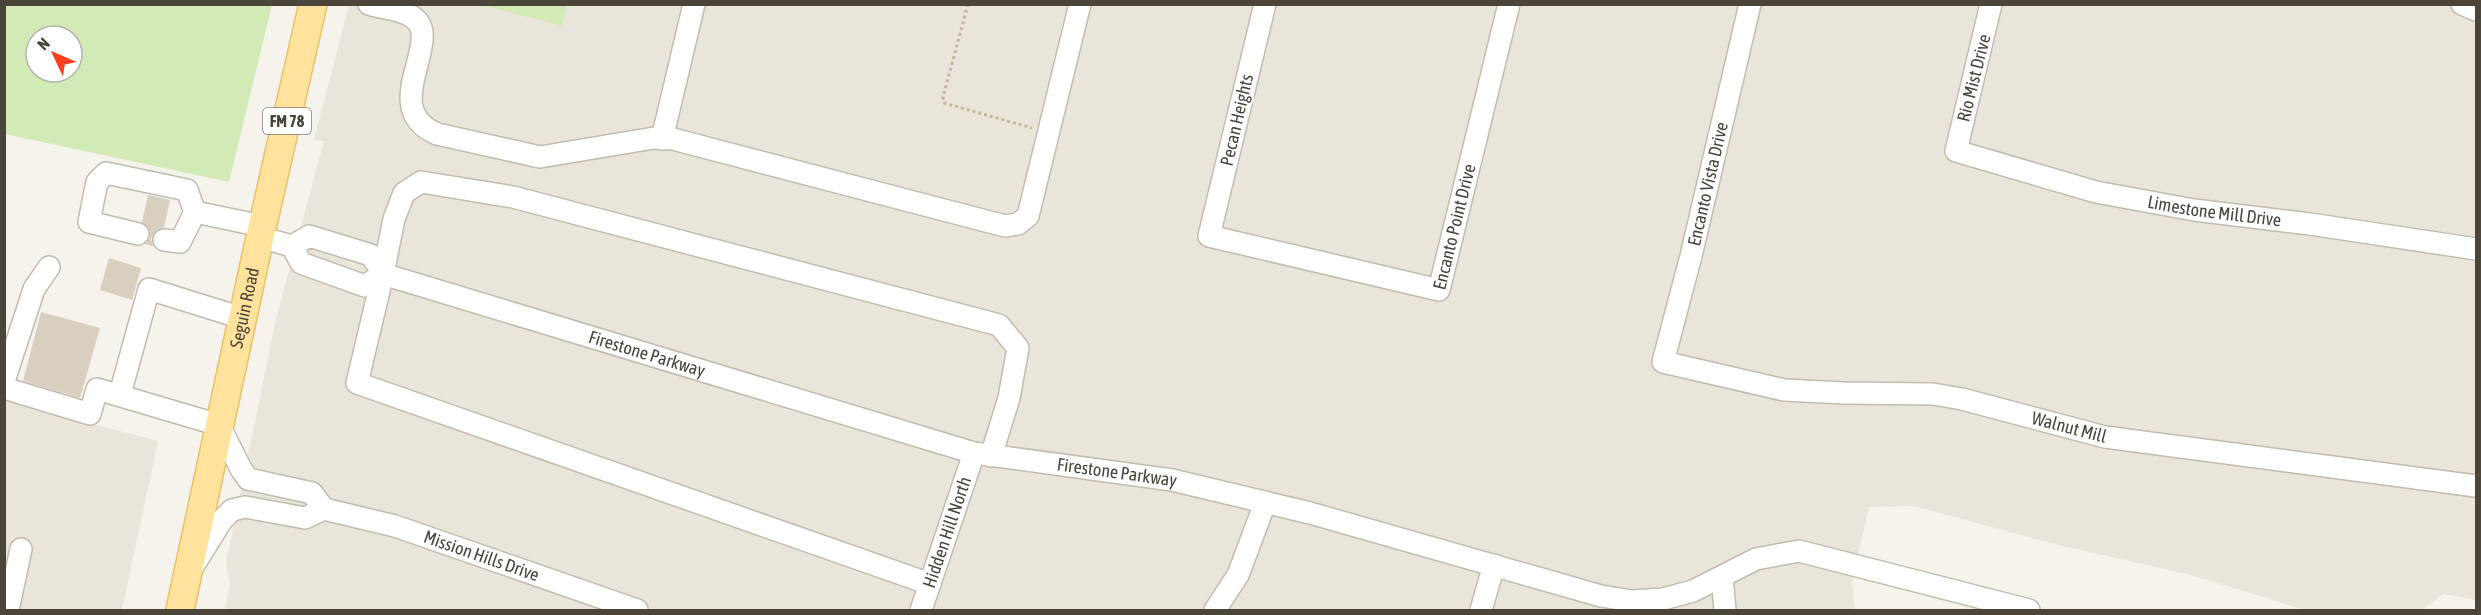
<svg xmlns="http://www.w3.org/2000/svg" width="2481" height="615" viewBox="0 0 2481 615" font-family="'Asap Condensed',sans-serif">
<style>
.residential{fill:#eae5da}
.green{fill:#d2eab5;fill-rule:evenodd}
.building{fill:#d8cfc1}
.lines{fill:none;stroke-linecap:round;stroke-linejoin:round}
.minor-casing{stroke:#c2bbae;stroke-width:24}
.major-casing{stroke:#e6c16a;stroke-width:30}
.path{stroke:#c4b79f;stroke-width:3;stroke-dasharray:3 3;stroke-linecap:butt}
.minor{stroke:#fff;stroke-width:21}
.major{stroke:#ffe39c;stroke-width:27}
.labels{text-anchor:middle;stroke-width:4.5;stroke-linejoin:round;paint-order:stroke}
.shield{fill:#fff;stroke:#817c74;stroke-width:1.5}
.shield-label{font-size:16px;font-weight:bold;fill:#4b4439}
.street-label{font-size:18px;fill:#4b4439;stroke:#fff}
</style>
<rect width="100%" height="100%" fill="#f6f3ec"/>
<!-- residential -->
<path class="residential" d="M567,4L2476,5V600L2443,594L2422,610H2305L2191,575L2054,544L1914,506L1869,507L1852,582L1855,610H225L230,584L226,563L276,319L324,141L314,140L349,5H480L562,26Z
M4,401L158,441L122,610H5Z"/>
<!-- green -->
<path class="green" d="M5,4L272,5L229,182L5,134ZM36,36H72V72H36Z
M480,5H567L562,26Z"/>
<!-- building -->
<path class="building" d="M148,195L170,200L164,227L154,233L151,239L153,246L145,244L150,238V231L142,222Z
M109,258L141,268L132,300L100,290Z
M41,312L100,328L80,398L23,381Z"/>
<g class="lines">
<!-- minor casing -->
<g class="minor-casing">
<g id="minor">
<path d="M369,4C381,8 397,9 409,15C451,35 374,107 437,134L540,157L654,138L673,139L1005,226L1018,224L1028,216L1080,4"/>
<path id="s1" d="M1265,4L1209,236L1439,290L1509,4"/>
<path id="s2" d="M1750,4L1691,256L1663,362L1784,390L1844,393L1933,394L1962,399L2105,437L2476,486"/>
<path id="s3" d="M1991,4L1956,151L2096,192L2194,210L2310,224L2476,249"/>
<path d="M2462,4L2476,10"/>
<path d="M662,139L694,4"/>
<path d="M138,234L89,222L97,182L106,173L187,190L195,212L262,226"/>
<path id="s4" d="M260,237L292,246L309,236L371,255L383,274L974,453L1172,480L1310,513L1601,596L1632,601L1663,599L1693,591L1756,559L1799,551L2029,610"/>
<path d="M164,240L180,242L195,212"/>
<path d="M292,246L301,263L365,286L383,274"/>
<path d="M4,381L34,289L49,267"/>
<path d="M4,388L90,414L97,389L219,425L241,469L248,479L312,493L324,509"/>
<path d="M120,394L149,289L242,318"/>
<path id="s5" d="M194,565L222,520L232,510L245,507L305,518L324,509L395,526L637,610"/>
<path d="M1722,577L1725,610"/>
<path d="M930,584L357,383L383,274L394,219L404,193L421,182L513,197L999,325L1018,348L1009,398L991,456"/>
<path d="M8,610L21,549"/>
<path id="s6" d="M921,610L974,453"/>
<path d="M1215,610L1238,575L1265,503"/>
<path d="M1481,610L1494,565"/>
</g>
</g>
<!-- major casing -->
<g class="major-casing">
<g id="major">
<path id="s7" d="M180,610L260,237L313,4"/>
</g>
</g>
<!-- path -->
<path class="path" d="M968,4L943,97L944,103L1032,128"/>
<!-- minor -->
<use href="#minor" class="minor"/>
<!-- major -->
<use href="#major" class="major"/>
</g>
<g class="labels">
<!-- shield labels -->
<rect class="shield" x="263" y="108" width="48" height="26" rx="4.5"/>
<g class="shield-label">
<text x="287" y="127">FM 78</text>
</g>
<!-- street labels -->
<g class="street-label">
<text transform="translate(1974 78) rotate(-76)" y="6">Rio Mist Drive</text>
<text transform="translate(1237 120) rotate(-77)" y="6">Pecan Heights</text>
<text transform="translate(1708 184) rotate(-77)" y="6">Encanto Vista Drive</text>
<text dy="6" stroke="none"><textPath href="#s3" startOffset="417">Limestone Mill Drive</textPath></text>
<text dy="6" stroke="none"><textPath href="#s1" startOffset="540">Encanto Point Drive</textPath></text>
<text dy="6" stroke="none"><textPath href="#s7" startOffset="309">Seguin Road</textPath></text>
<text dy="6" stroke="none"><textPath href="#s4" startOffset="416">Firestone Parkway</textPath></text>
<text dy="6" stroke="none"><textPath href="#s2" startOffset="782">Walnut Mill</textPath></text>
<text dy="6" stroke="none"><textPath href="#s4" startOffset="902">Firestone Parkway</textPath></text>
<text dy="6" stroke="none"><textPath href="#s6" startOffset="82">Hidden Hill North</textPath></text>
<text dy="6" stroke="none"><textPath href="#s5" startOffset="327">Mission Hills Drive</textPath></text>
</g>
</g>
<!-- border -->
<rect width="2481" height="615" fill="none" stroke="#4b4439" stroke-width="12"/>
<!-- north arrow -->
<g transform="translate(54 54) rotate(314)"><circle r="28" fill="#ffffff" stroke="#b7b4b0" stroke-width="1.5"/>
<path d="M0-4.5L10 22L0 15L-10 22Z" fill="#fc3f1d"/>
<text y="-9" font-size="16" font-weight="bold" text-anchor="middle" fill="#4b4439">N</text>
</g>
</svg>
